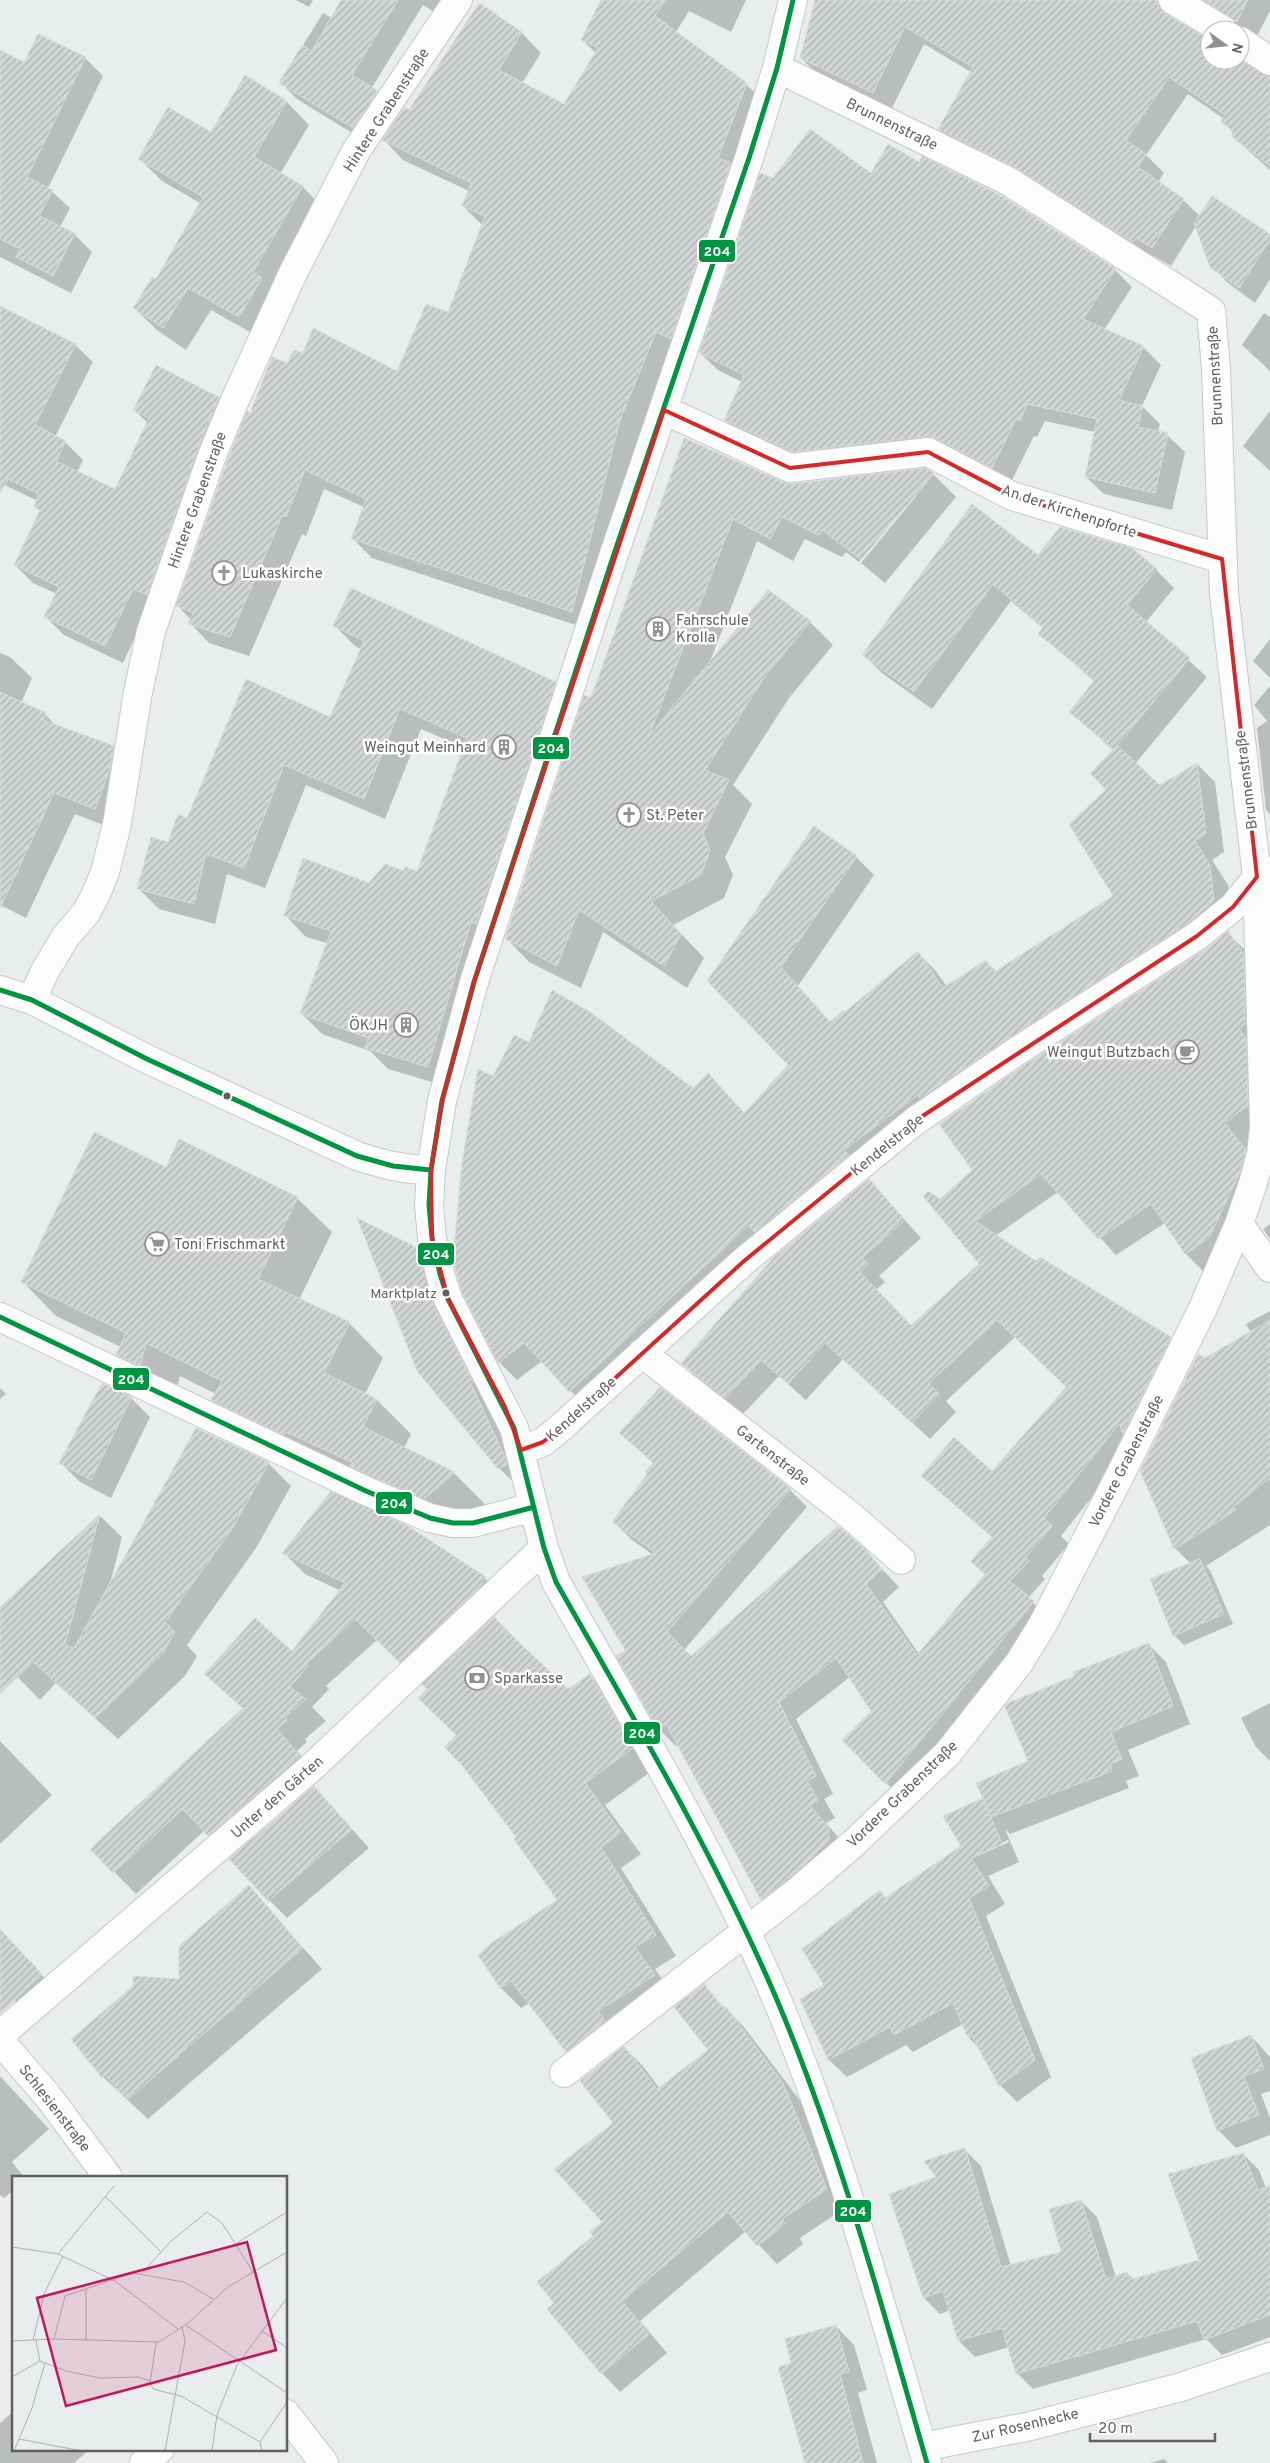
<svg xmlns="http://www.w3.org/2000/svg" width="1270" height="2463" viewBox="0 0 1270 2463" font-family="Overpass,sans-serif">
<style>
.shadow{fill:#0003;fill-rule:evenodd}
.building{fill:url(#building-hatch);stroke:#d8dcdc}
.lines{fill:none;stroke-linecap:round;stroke-linejoin:round}
.minor-casing{stroke:#c8c8c8;stroke-width:30}
.minor{stroke:#fcfcfc;stroke-width:28}
.bus-1-casing{stroke:#fff;stroke-width:9}
.bus-1{stroke:#009641;stroke-width:5}
.marked{fill:none;stroke:#d62828;stroke-width:4;stroke-linejoin:round}
.bus-dot{fill:#665f5f;stroke:#fff;stroke-width:2}
.labels{text-anchor:middle;stroke-width:5;stroke-linejoin:round;paint-order:stroke}
.bus-label{font-size:14px;fill:#665f5f;stroke:#fff;text-anchor:end}
.street-label{font-size:15px;fill:#665f5f;stroke:#fff}
.poi-label{font-size:15px;fill:#665f5f;stroke:#fff;text-anchor:start}
.inset-road{fill:none;stroke:#b1b0b0;stroke-width:1}
.view{fill:#c2185b;fill-opacity:0.15;stroke:#c2185b;stroke-width:2.5}
.inset-edge{fill:none;stroke:#665f5f;stroke-width:2.5}
.line-badge{stroke:#fff;stroke-width:2}
.badge-label{font-size:14px;text-anchor:middle;font-weight:bold;fill:#fff}
</style>
<defs>
<pattern id="building-hatch" width="6" height="6" patternUnits="userSpaceOnUse" patternTransform="scale(1.25)"><rect width="6" height="6" fill="#d3d6d6"/><path d="M-1 1l2-2M0 6l6-6M5 7l2-2" fill="none" stroke="#afb1b1"/></pattern>
</defs>
<rect width="100%" height="100%" fill="#e9eded"/>
<!-- shadow -->
<path class="shadow" d="M296,0H313L309,7Z
M363,0H465L450,22L423,5L371,89L394,109L370,144L297,99L280,82L323,13L346,27Z
M602,0H746L731,32L689,11L676,32L746,84L766,103L591,630L372,558L353,539L364,507L324,489L306,536L302,534L249,656L209,643L190,623L191,620L178,606L250,414L288,365L304,354L397,373L448,313L483,226L463,206L469,191L403,160L384,140L409,111L480,4L522,33L541,53L522,83L565,106L596,53L582,40Z
M817,0H1119L1210,42V60H1239L1270,79V170L1233,137V132L1223,122L1224,119L1188,94L1146,155L1164,173L1158,182L1183,200L1200,216L1270,235V279L1255,303L1228,283L1211,266L1196,226L1171,266L1154,256L1152,260L957,147L939,129L971,72L924,44L891,110L820,77L801,58Z
M1195,0H1270V11L1255,40Z
M0,51L25,64L85,58L103,76L48,188L70,208L60,227L74,234L92,252L71,293L0,257Z
M245,77L287,102L309,125L280,174L303,187L325,210L262,339L211,310L186,350L157,330L134,308L156,280L200,203L162,181L140,159L211,134Z
M871,175L1115,270L1132,287L1104,330L1143,347L1161,365L1142,406L1160,424L1158,432L1167,435L1185,452L1172,510L1104,494L1086,477L1095,432L1045,421L1037,437L1034,436L1010,484L954,455L811,469L743,438L725,420L742,382L718,370L700,353L774,179Z
M1264,313L1270,317V371L1242,345Z
M75,345L93,362L55,437L65,442L83,460L77,472L116,490L148,423L134,410L157,366L219,398L237,416L123,663L64,635L46,617L57,594L33,583L15,565L41,512L35,507L38,501L0,483V347Z
M1270,411V471L1243,446Z
M685,439L783,483L791,485L933,474L956,497L885,583L861,563L917,495H914L859,562L846,552L842,557L805,539L793,561L757,541L709,664L768,592L810,622L833,645L789,698L733,785L752,804L725,857L733,875L724,898L673,925L704,958L687,988L603,932L581,988L529,962L506,938Z
M1038,557L1156,570L1174,588L1146,622L1207,677L1135,764L1160,786L1197,764L1215,782L1224,852L1212,860L1228,885L1232,919L939,1116L588,1409L542,1361L517,1380L499,1362L494,1078L530,1044L693,1090L726,1093L745,1114L789,1065L709,981L856,857L874,875L798,986L831,1023L846,1014L918,953L936,971L947,987L986,962L997,972L1114,897L1107,790L1114,751L1071,712L1095,682L1040,634L1044,629L1011,601L932,709L882,673L864,655Z
M334,625L555,683L576,704L449,1087L388,1069L370,1051L322,1034L301,1013L327,943L306,937L285,915L369,884L404,873L418,872L465,748L421,729L385,819L306,785L265,888L227,874L215,924L159,909L138,888L168,843L188,819L331,719L362,650L355,646Z
M1270,639V678L1253,661Z
M0,653L10,657L32,678L21,703L45,714L57,727L113,747L134,769L116,830L75,814L26,918L0,905Z
M1270,686V814L1266,810L1257,728L1267,721L1254,705Z
M1227,933L1245,950L1260,973L1265,1144L1226,1255L1203,1271L1186,1254L1165,1223L1116,1255L1058,1192L995,1236L1036,1262L1170,1338L1188,1355L1135,1443L1061,1536L1069,1544L1042,1576L1045,1579L1028,1598L1050,1619L903,1800L844,1740L873,1712L850,1677L796,1719L833,1794L824,1799L835,1818L826,1823L846,1846L779,1916L762,1899L678,1744L676,1746L659,1729L627,1650L653,1555L631,1539L614,1522L649,1474L654,1464L621,1433L660,1389L790,1490L807,1507L684,1650L691,1658L864,1550L899,1587L883,1602L919,1654L986,1575L971,1561L993,1538L923,1475L992,1473L1068,1387L1015,1337L946,1401L956,1412L930,1439L843,1359L806,1400L779,1376L743,1414L700,1380L682,1363L869,1180L921,1238L879,1276L885,1282L876,1290L911,1327L980,1264L940,1200L1206,950Z
M167,1168L297,1198L332,1232L299,1300L349,1323L383,1358L365,1394L377,1400L411,1434L404,1448L454,1473L488,1507L459,1532L247,1434L213,1400L216,1394L180,1376L174,1399L151,1389L117,1354L121,1347L56,1316L22,1281Z
M1270,1224V1239L1263,1229Z
M417,1249L446,1278L528,1497L499,1468L418,1370Z
M1270,1311V1525L1206,1566L1210,1570L1233,1624L1184,1645L1174,1635L1191,1564L1176,1549L1142,1473L1205,1359L1251,1333L1246,1324Z
M0,1388L6,1394L0,1399Z
M131,1398L150,1417L111,1498L80,1482L60,1462Z
M197,1429L268,1463L291,1486L256,1548L187,1645L197,1656L185,1676L118,1739L56,1683L40,1700L0,1659V1609L100,1516L122,1537L110,1584Z
M284,1553L485,1578L506,1599L493,1616L568,1691L590,1676L611,1696L653,1770L605,1805L641,1854L621,1868L676,1956L655,1969L675,1997L588,2072L567,2051L529,2003L521,2008L500,1987L559,1900L518,1837L429,1689L377,1640L326,1686L329,1689L312,1707L326,1721L305,1739L307,1742L297,1751L321,1778L230,1856L205,1830L136,1894L92,1849L243,1709L206,1674L292,1653L341,1591L305,1574Z
M1149,1645L1166,1662L1190,1724L1128,1750L1139,1776L1126,1781L1129,1788L1010,1834L1005,1829L1019,1862L988,1876L1005,1904L986,1916L1051,2077L1017,2102L1000,2085L981,2050L969,2038L963,2024L913,2052L906,2045L847,2077L829,2060L802,2000L826,1986L880,1891L887,1899L962,1847L982,1800L1029,1761ZM1008,1840L1009,1842L973,1858V1856Z
M1270,1703V1761L1256,1747L1241,1718Z
M0,1741L52,1795L0,1844Z
M314,1787L369,1848L287,1918L269,1900Z
M249,1887L322,1969L148,2119L103,2077L72,2039L180,1981Z
M24,1956L51,1985L24,2010L0,1985V1960Z
M703,1986L744,2027L802,2103L845,2208L800,2238L803,2244L777,2264L746,2231L640,2321L667,2353L620,2392L602,2373L556,2303L603,2223L624,2048L643,2066L660,2089L710,2050Z
M1251,2036L1270,2057V2091L1261,2094L1270,2118V2135L1236,2148L1218,2130Z
M0,2076L49,2129L12,2162L24,2177H14V2190L4,2198L0,2195Z
M964,2149L981,2166L1011,2266L1063,2253L1081,2201L1097,2217L1116,2277L1127,2274L1134,2280L1201,2260L1243,2154L1259,2170L1266,2188L1270,2187V2337L1222,2355L1206,2339L1033,2389L1017,2373L1009,2347L975,2357L959,2341L950,2310L940,2314L924,2298L938,2178Z
M836,2326L854,2345L867,2390L858,2393L877,2463H806L793,2364Z
M14,2411V2449H90L74,2463H0V2423Z
M1164,2459L1168,2463H1150Z"/>
<!-- building -->
<path class="building" d="M341,0H398L352,75L378,91L353,128L279,83L302,45L312,51Z
M601,0H665L655,16L747,83L718,158L731,163L671,339L656,332L620,420L572,612L351,539L366,499L305,470L286,517L282,516L230,637L188,624L193,613L176,606L228,459L247,411L250,413L272,357L287,363L294,350L303,353L313,328L397,371L426,304L448,312L485,216L462,206L471,183L382,140L405,107L409,110L479,3L522,32L499,70L564,104L598,48L581,40Z
M815,0H1157L1160,8L1165,13L1210,40V60H1240L1270,77V166L1232,137V130L1221,122L1225,115L1169,77L1126,140L1146,154L1138,167L1184,199L1152,248L1136,238L1133,242L1016,168L938,129L973,67L905,27L873,93L800,58Z
M1203,0H1248L1237,22Z
M38,34L86,57L27,177L53,190L39,216L75,233L53,276L16,257L20,249L0,239V50L24,62Z
M245,75L287,101L254,157L303,186L253,272L262,278L239,317L188,288L163,328L133,308L152,277L156,279L203,197L138,159L168,107L211,132Z
M810,129L871,173L888,144L919,162L922,156L1000,195L1116,269L1083,319L1144,346L1119,400L1143,406L1138,427L1168,433L1155,493L1085,477L1097,419L1027,404L1020,421L1016,419L992,468L935,438L927,436L793,452L724,420L744,375L699,353L760,173L773,178Z
M1212,196L1270,234V240L1239,288L1210,267L1194,223Z
M0,306L76,344L35,425L66,441L56,461L115,489L149,418L133,410L156,365L219,397L198,448L147,595L133,589L105,646L44,617L59,587L14,565L40,510L34,507L39,494L8,479L0,494Z
M684,438L783,482L791,484L925,468L934,473L861,560L823,530L818,535L782,517L770,539L733,519L649,736L768,590L811,621L766,675L705,770L729,780L703,833L710,851L701,875L651,901L681,934L664,966L579,910L557,966L505,939L584,695L590,698L596,684Z
M972,504L1038,555L1060,527L1132,548L1157,569L1127,605L1190,658L1114,749L1118,746L1160,785L1197,763L1206,833L1195,841L1210,865L1214,900L1188,923L1009,1038L920,1098L918,1095L844,1150L849,1155L755,1232L748,1226L569,1392L524,1343L498,1363L462,1293L453,1261L462,1162L478,1069L493,1076L514,1035L529,1042L552,990L590,1012L693,1088L708,1073L744,1113L788,1065L707,981L814,826L857,856L781,967L830,1022L844,1010L845,1012L918,951L943,988L986,960L994,972L1113,896L1069,824L1106,790L1090,773L1114,749L1069,712L1095,680L1038,634L1043,627L993,584L914,692L862,655Z
M351,588L556,682L476,924L471,922L428,1067L365,1048L368,1038L300,1014L331,931L284,916L303,858L369,883L385,864L404,871L405,867L417,871L467,738L400,709L364,799L284,765L244,868L206,854L194,904L137,889L151,837L168,842L178,814L187,818L246,679L330,717L364,641L333,626Z
M0,692L46,713L43,720L114,746L110,769L95,809L54,793L0,908Z
M1228,931L1244,955L1245,1024L1239,1029L1246,1038L1248,1105L1225,1123L1246,1150L1240,1172L1209,1238L1185,1254L1151,1204L1098,1239L1041,1174L975,1221L1036,1261L1040,1257L1171,1337L1123,1434L1119,1424L1044,1518L1052,1526L1025,1558L1029,1561L1010,1581L1034,1601L885,1784L842,1740L871,1711L836,1658L779,1702L816,1776L807,1781L818,1800L810,1805L829,1828V1840L804,1865L761,1900L666,1724L658,1730L616,1656L625,1650L582,1577L656,1553L612,1522L647,1474L645,1472L653,1462L619,1433L660,1387L791,1489L667,1632L691,1656L838,1526L865,1549L882,1569L866,1584L917,1655L985,1574L970,1561L992,1537L921,1476L954,1437L992,1471L1066,1387L997,1320L929,1383L939,1394L912,1423L825,1343L788,1384L761,1360L725,1398L681,1363L774,1257L869,1179L905,1220L862,1258L868,1264L860,1272L911,1325L979,1264L923,1196L928,1191L940,1199L972,1170L939,1124L1026,1064L1206,949Z
M94,1132L166,1167L179,1139L298,1197L258,1279L350,1322L324,1373L377,1399L363,1427L455,1472L424,1499L372,1477L350,1466L353,1463L286,1432L284,1435L211,1400L222,1381L146,1343L140,1366L116,1355L126,1333L21,1282Z
M357,1218L418,1248L434,1306L473,1382L471,1384L506,1459L507,1464L498,1469L417,1371Z
M1270,1320V1478L1233,1507L1236,1510L1174,1549L1140,1471L1198,1354L1205,1358Z
M102,1383L132,1397L91,1480L59,1463Z
M196,1428L269,1462L234,1526L165,1622L175,1632L163,1653L95,1718L33,1662L0,1694V1607L100,1514L65,1645L74,1648Z
M331,1491L408,1526L486,1577L476,1591L400,1663L355,1619L306,1664L308,1666L290,1687L306,1699L285,1717L287,1720L277,1729L300,1756L208,1836L183,1809L113,1873L90,1849L243,1708L204,1674L255,1618L292,1651L345,1583L282,1553Z
M1200,1559L1224,1614L1173,1636L1150,1579Z
M494,1616L502,1626L568,1689L590,1674L633,1748L585,1783L621,1832L601,1847L656,1935L635,1947L655,1975L598,2011L605,2021L566,2052L511,1981L500,1988L478,1955L490,1944L557,1900L514,1839L516,1837L461,1764L444,1747L456,1735L418,1698L427,1689L422,1684Z
M1149,1643L1173,1706L1111,1732L1122,1759L1110,1764L1112,1771L991,1817L976,1783L1028,1761L1005,1707L1008,1703L1074,1676L1073,1672Z
M314,1786L352,1829L268,1901L229,1859Z
M983,1798L1002,1844L971,1858L989,1886L969,1898L1035,2060L999,2086L972,2036L968,2038L953,2003L894,2035L890,2027L828,2060L800,1999L824,1985L802,1949L880,1890L885,1898L961,1846L943,1816Z
M249,1885L303,1948L127,2100L105,2075L102,2078L71,2039L133,1986V1976L179,1979V1946Z
M0,1929L42,1974L0,2014Z
M704,1984L724,2009L726,2007L783,2083L827,2189L782,2219L785,2224L757,2246L728,2212L622,2301L649,2334L601,2374L547,2309L554,2303L537,2282L593,2236L590,2232L602,2222L554,2169L613,2123L580,2081L624,2046L657,2089L708,2050L674,2007Z
M1251,2035L1264,2069L1244,2076L1259,2115L1217,2131L1191,2058Z
M965,2148L1001,2267L1061,2252L1049,2209L1081,2200L1106,2279L1127,2272L1129,2280L1199,2260L1168,2174L1243,2153L1258,2190L1270,2185V2315L1204,2340L1197,2321L1016,2374L1002,2328L958,2341L943,2291L923,2298L889,2194L936,2177L924,2161Z
M836,2325L849,2372L840,2374L863,2463H805L778,2367L791,2363L785,2339Z"/>
<g class="lines">
<!-- minor casing -->
<g class="minor-casing">
<path id="minor" d="M793,0L777,68L749,158L614,554L474,982L442,1101L431,1170L429,1205L432,1238L440,1274L448,1299L514,1428L544,1548L556,1582C634,1720 715,1854 777,2000C840,2150 881,2307 927,2463
M1173,0L1223,30
M1240,41L1270,61
M664,410L790,468L928,452L1012,496L1222,559
M0,990L32,1000L147,1059L357,1156C382,1164 404,1170 431,1170
M32,1000L45,971L66,936L86,913L96,894L105,872L117,824L138,692L151,631L213,453L235,400L293,273L356,151L458,0
M1239,1224L1270,1268
M0,1317L366,1491L430,1518L453,1523H473L534,1507
M642,1353L851,1516L901,1560
M521,1450L543,1442L558,1430L744,1261L915,1121L1017,1051L1197,936L1233,907L1263,870
M0,2035L312,1767L544,1548
M0,2041L47,2095L108,2177
M564,2073L799,1890L854,1843L948,1753L1019,1663L1043,1624L1118,1479L1203,1308L1239,1224L1253,1183L1261,1154L1264,1127L1257,877L1224,594L1216,369L1211,311L1008,181L777,68
M286,2414L324,2463
M922,2447L1031,2426L1181,2387L1270,2357
M144,2463L160,2449"/>
</g>
<!-- minor -->
<use href="#minor" class="minor"/>
<!-- bus-1 casing -->
<g class="bus-1-casing">
<path id="bus-1" d="M793,0L777,68L749,158L614,554L474,982L442,1101L431,1170L429,1205L432,1238L440,1274L448,1299L514,1428L544,1548L556,1582C634,1719 715,1855 777,2000C840,2149 882,2307 927,2463
M0,990L32,1000L147,1059L357,1156L393,1166L431,1170
M0,1317L366,1491L430,1518L453,1523H473L534,1507"/>
</g>
<!-- bus-1 -->
<use href="#bus-1" class="bus-1"/>
</g>
<!-- marked area -->
<path class="marked" d="M664,410L790,468L928,452L1012,496L1222,559L1257,877L1233,907L1197,936L915,1121L744,1261L558,1430L543,1442L521,1450L505,1407L448,1299L432,1238L431,1170L442,1101L474,982Z"/>
<!-- icons -->
<defs>
<g id="church-ring" transform="scale(1.25)"><circle r="9.5" fill="#fff" stroke="#949191" stroke-width="1.5"/><path d="M-1.2-6h2.4v3.5h3.3v2.4h-3.3V6h-2.4V-.1h-3.3v-2.4h3.3Z" fill="#949191"/></g>
<g id="building-ring" transform="scale(1.25)"><circle r="9.5" fill="#fff" stroke="#949191" stroke-width="1.5"/><path d="M-4-6H4V6H1V3H-1V6H-4ZM-2.5-4.3h1.7v1.8h-1.7ZM.8-4.3h1.7v1.8H.8ZM-2.5-1h1.7V.8h-1.7ZM.8-1h1.7V.8H.8Z" fill="#949191"/></g>
<g id="cafe-ring" transform="scale(1.25)"><circle r="9.5" fill="#fff" stroke="#949191" stroke-width="1.5"/><path d="M-5.5-4.5H6V0H3Q3 3.5 0 3.5H-2.5Q-5.5 3.5-5.5 0ZM3-3.2v2h1.7v-2ZM-6 4.5H4V6H-6Z" fill="#949191"/></g>
<g id="supermarket-ring" transform="scale(1.25)"><circle r="9.5" fill="#fff" stroke="#949191" stroke-width="1.5"/><path d="M-6-5.5h2.5l.6 2H6L4.5 2H-2.5L-4.4-4H-6ZM-1.5 3.2a1.3 1.3 0 1 0 .1 0ZM3 3.2a1.3 1.3 0 1 0 .1 0Z" fill="#949191"/></g>
<g id="bank-ring" transform="scale(1.25)"><circle r="9.5" fill="#fff" stroke="#949191" stroke-width="1.5"/><path d="M-6-4H6V4H-6ZM0-2.3a2.3 2.3 0 1 0 0 4.6a2.3 2.3 0 1 0 0-4.6Z" fill="#949191"/></g>
</defs>
<g fill-rule="evenodd">
<use href="#church-ring" x="224" y="573"/>
<use href="#building-ring" x="658" y="629"/>
<use href="#building-ring" x="504" y="747"/>
<use href="#church-ring" x="629" y="815"/>
<use href="#building-ring" x="406" y="1025"/>
<use href="#cafe-ring" x="1187" y="1052"/>
<use href="#supermarket-ring" x="157" y="1244"/>
<use href="#bank-ring" x="477" y="1678"/>
</g>
<!-- markers -->
<g class="bus-dot">
<circle cx="227" cy="1096" r="4.5"/>
<circle cx="446" cy="1293" r="4.5"/>
</g>
<g class="labels">
<!-- bus labels -->
<g class="bus-label">
<text x="437" y="1298">Marktplatz</text>
</g>
<!-- street labels -->
<g class="street-label">
<text transform="translate(386 110) rotate(-57)" y="5">Hintere Grabenstraße</text>
<text transform="translate(892 124) rotate(26)" y="5">Brunnenstraße</text>
<text transform="translate(1215 376) rotate(-93)" y="5">Brunnenstraße</text>
<text transform="translate(197 500) rotate(-70)" y="5">Hintere Grabenstraße</text>
<text transform="translate(1069 511) rotate(18)" y="5">An der Kirchenpforte</text>
<text transform="translate(1246 780) rotate(-97)" y="5">Brunnenstraße</text>
<text transform="translate(887 1145) rotate(-39)" y="5">Kendelstraße</text>
<text transform="translate(581 1409) rotate(-42)" y="5">Kendelstraße</text>
<text transform="translate(773 1455) rotate(38)" y="5">Gartenstraße</text>
<text transform="translate(1126 1461) rotate(-63)" y="5">Vordere Grabenstraße</text>
<text transform="translate(902 1794) rotate(-44)" y="5">Vordere Grabenstraße</text>
<text transform="translate(277 1797) rotate(-41)" y="5">Unter den Gärten</text>
<text transform="translate(55 2108) rotate(52)" y="5">Schlesienstraße</text>
<text transform="translate(1025 2425) rotate(-13)" y="5">Zur Rosenhecke</text>
</g>
<!-- poi labels -->
<g class="poi-label">
<text x="242" y="578">Lukaskirche</text>
<text x="676" y="625">Fahrschule<tspan x="676" dy="17">Krolla</tspan></text>
<text x="486" y="752" text-anchor="end">Weingut Meinhard</text>
<text x="646" y="820">St. Peter</text>
<text x="388" y="1030" text-anchor="end">ÖKJH</text>
<text x="1170" y="1057" text-anchor="end">Weingut Butzbach</text>
<text x="174" y="1249">Toni Frischmarkt</text>
<text x="494" y="1683">Sparkasse</text>
</g>
</g>
<!-- overview -->
<g transform="translate(12 2176)">
<rect width="275" height="275" fill="#e9eded"/>
<path class="inset-road" d="M94,21L148,75M225,67L275,36M0,71L46,78L103,105L166,153M46,78L102,10M130,97L158,66L195,36L210,47L241,96M74,114V165M174,149L275,217M250,155L275,172M42,163L53,120L121,97L172,106L201,123M21,164L32,118L51,80M24,164L28,185L54,195L88,202L126,201L139,205M0,165L42,163L147,166L176,147L216,111L275,76M144,167L138,207L141,213L169,220L248,266M0,201L28,185M7,263L70,275M2,275L20,232L33,187M153,275L173,165L170,151M200,275L205,239L225,189L275,122M250,275L248,266L275,226"/>
<path class="view" d="M235,66L264,174L54,230L25,122Z"/>
<rect width="275" height="275" class="inset-edge"/>
</g>
<g class="line-badge">
<rect x="698" y="239" width="38" height="24" rx="5" fill="#009641"/>
<rect x="532" y="736" width="38" height="24" rx="5" fill="#009641"/>
<rect x="417" y="1242" width="38" height="24" rx="5" fill="#009641"/>
<rect x="112" y="1367" width="38" height="24" rx="5" fill="#009641"/>
<rect x="375" y="1491" width="38" height="24" rx="5" fill="#009641"/>
<rect x="623" y="1721" width="38" height="24" rx="5" fill="#009641"/>
<rect x="834" y="2199" width="38" height="24" rx="5" fill="#009641"/>
</g>
<g class="badge-label">
<text x="717" y="256">204</text>
<text x="551" y="753">204</text>
<text x="436" y="1259">204</text>
<text x="131" y="1384">204</text>
<text x="394" y="1508">204</text>
<text x="642" y="1738">204</text>
<text x="853" y="2216">204</text>
</g>
<!-- north arrow -->
<g transform="translate(1225 45) rotate(105)"><circle r="24" fill="#ffffff" stroke="#c2bfbf"/>
<path d="M0-4L9 19L0 12L-9 19Z" fill="#949191"/>
<text y="-8" font-size="14" font-weight="bold" text-anchor="middle" fill="#665f5f">N</text>
</g>
<!-- scale -->
<path d="M1090 2433v8h125v-8" fill="none" stroke="#665f5f" stroke-width="2.5"/>
<text x="1098" y="2433" font-size="15" fill="#665f5f" stroke="#ffffff" stroke-width="4" paint-order="stroke">20 m</text>
</svg>
